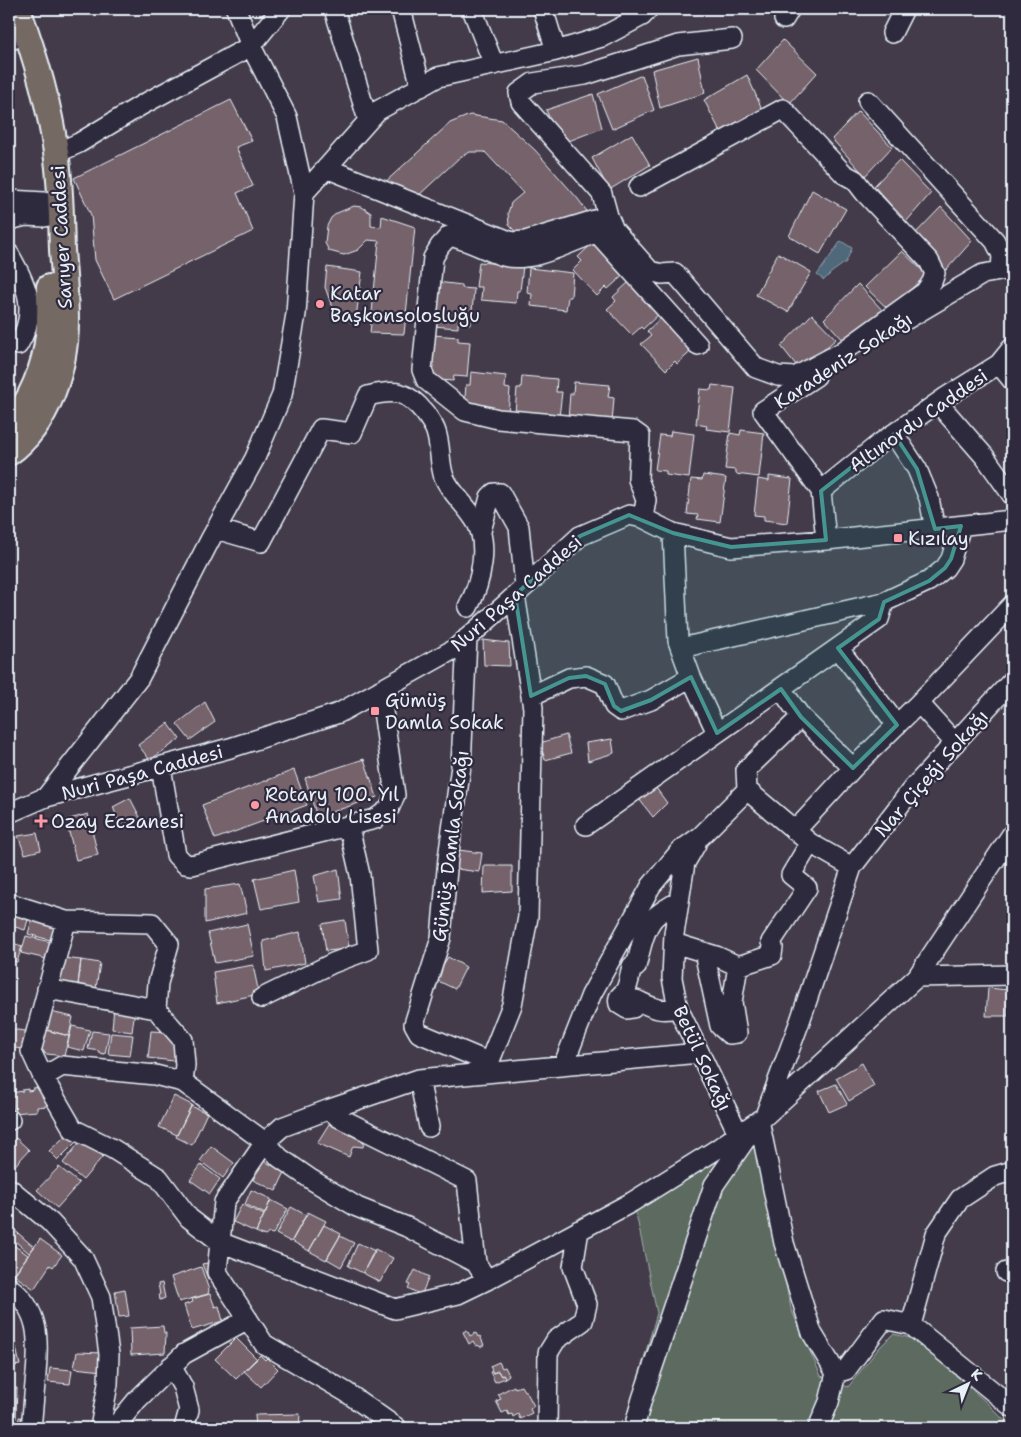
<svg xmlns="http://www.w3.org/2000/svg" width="1021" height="1437" viewBox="0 0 1021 1437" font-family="'Shantell Sans',sans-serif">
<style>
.green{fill:#5d6a60;stroke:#a2aeac}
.water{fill:#50687a;stroke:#8d9fac}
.building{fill:#75626a;stroke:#e8f1f8}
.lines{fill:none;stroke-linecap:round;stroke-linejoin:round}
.minor-casing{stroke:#e8f1f8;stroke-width:22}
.major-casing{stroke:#e8f1f8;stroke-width:28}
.minor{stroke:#2f2a3d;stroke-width:19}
.major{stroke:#756964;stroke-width:24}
.marked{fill:#459590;fill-opacity:0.2;stroke:#459590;stroke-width:4;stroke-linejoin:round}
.poi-dot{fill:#ff9aa2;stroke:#2f2a3d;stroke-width:2}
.labels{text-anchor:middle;stroke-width:4.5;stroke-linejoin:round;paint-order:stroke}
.street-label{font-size:19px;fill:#e8f1f8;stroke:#2f2a3d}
.poi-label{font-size:19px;fill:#e8f1f8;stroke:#2f2a3d;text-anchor:start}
</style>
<rect width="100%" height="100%" fill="#443b4a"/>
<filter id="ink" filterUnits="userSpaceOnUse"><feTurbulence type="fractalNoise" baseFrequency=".02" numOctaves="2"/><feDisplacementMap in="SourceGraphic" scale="10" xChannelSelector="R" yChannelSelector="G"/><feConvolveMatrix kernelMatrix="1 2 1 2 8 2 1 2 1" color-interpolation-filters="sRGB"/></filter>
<g filter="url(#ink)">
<!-- green -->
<path class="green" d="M755,1134L791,1309L821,1376L848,1387L879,1348L893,1334L915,1339L987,1403L1012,1428H624L657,1313L635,1209Z"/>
<!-- water -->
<path class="water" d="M841,241L852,248L846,262L832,272L824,280L817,275Z"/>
<!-- building -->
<path class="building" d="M783,40L817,73L789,104L756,70Z
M698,57L705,93L660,108L652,70Z
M642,75L654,110L612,129L598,94Z
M747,75L762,109L721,133L704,100Z
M593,94L602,128L561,144L546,110Z
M231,100L252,141L236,147L253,186L237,193L253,231L114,299L95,260L91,215L74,178Z
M858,111L892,147L865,176L832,139Z
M470,115L502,120L535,150L578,199L589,214L522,238L509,225L508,213L511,203L523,193L485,152H470L460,157L417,197L382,185L450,123Z
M632,134L650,165L609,190L592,158Z
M899,160L931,193L906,222L874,186Z
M812,190L846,209L820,254L789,236Z
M354,206L362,207L371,213V226L381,227L382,216L415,227L404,334L370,333L379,241L368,240L358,250L344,255L329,251L325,243L327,226L331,218L337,213Z
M941,207L972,241L946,270L914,235Z
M596,240L627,272L608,289L606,287L597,296L573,270L582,261L578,257Z
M902,251L927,275L888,309L865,287Z
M778,253L811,272L788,312L756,295Z
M479,262L523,266L520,291H517L516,303L481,300L482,287H476Z
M327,267L362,272L355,325L344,318L331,304L325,287Z
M529,268L573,273L571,297H568L566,310L531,306L532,294L527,293Z
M631,280L661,312L643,329L641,327L632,335L607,309L616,301L613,297Z
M437,282L462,285V288L474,289L471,324L458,323V328L433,326Z
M858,284L883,311L846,343L824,319Z
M665,314L696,347L677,364L675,361L666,370L641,344L651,336L647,331Z
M812,314L836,339L800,370L781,346Z
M433,335L458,337V341L470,342L467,377L454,376L453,381L428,379Z
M471,372L506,376L505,388L510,389L508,414L464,410L466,385H470Z
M522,376L557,379L556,392H562L559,417L515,413L517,388H521Z
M574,382L610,385L608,397L614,398L612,423L568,419L570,394H573Z
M712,385L735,388L730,432L706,429L707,426L696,424L700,389L711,390Z
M741,430L764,433L759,477L736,474V470L725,469L730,433L740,435Z
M671,431L694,434L689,478L666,475V471L655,470L660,435L670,436Z
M703,475L726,478L720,522L697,519L698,515L687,514L691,479L702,480Z
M769,476L792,479L787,523L764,520V516L754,515L758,479L769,481Z
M483,640L509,643L510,666L484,665Z
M205,702L215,722L190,740L177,724Z
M168,723L180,739L150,760L138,745Z
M566,735L571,753L545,760L540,743Z
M612,739L614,753L588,761L586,743Z
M364,759L377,797L317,817L305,778Z
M294,770L307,805L215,839L202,805Z
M656,788L667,803L653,817L639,799Z
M130,798L142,821L122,830L113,807Z
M88,814L98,855L76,860L66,820Z
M37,833L41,850L25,854L18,836Z
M458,850L482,853L479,872L457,869Z
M484,866H512V891L483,893Z
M338,869L342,899L319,902L314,876Z
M294,870L299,902L261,909L254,879Z
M240,884L247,913L205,923V889Z
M9,906L30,913L25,930L9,925Z
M32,919L55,925L50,940L28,934Z
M345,920L349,949L326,951L322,924Z
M247,924L254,956L215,963L208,933Z
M300,932L305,963L266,971L263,941Z
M26,936L50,942L47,959L21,953Z
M9,942L22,946L17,962L9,960Z
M448,957L466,967L455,989L434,979Z
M62,958L81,960L78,985L58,981Z
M81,960L100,963L96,988L78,985Z
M253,965L259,994L217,1003L213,972Z
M988,988L1008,990V1016H986Z
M114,1007L135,1009L132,1032L112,1029Z
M46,1011L73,1017L69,1036L43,1029Z
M72,1026L90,1030L84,1051L67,1047Z
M9,1029L33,1032L28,1050L9,1047Z
M42,1029L69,1036L64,1056L47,1054L44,1053V1051L36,1049Z
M92,1031L109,1033L105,1054L99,1053V1051L88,1049Z
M151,1031L169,1032L176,1041L174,1061L148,1058Z
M111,1033L133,1035L130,1056L108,1054Z
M862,1063L874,1086L849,1101L836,1078Z
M836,1084L847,1104L829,1112L819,1091Z
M45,1087L47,1106L37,1107V1111L13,1113L11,1093L23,1091L22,1090L28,1089V1091L33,1090V1088Z
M174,1096L192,1105L177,1135L159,1127Z
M191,1106L207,1113L192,1145L176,1137Z
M329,1124L364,1142L363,1147L353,1146L349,1157L317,1143Z
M72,1130L80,1138L58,1160L49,1151Z
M16,1138L29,1150L11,1170L9,1168V1145Z
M83,1138L103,1156L83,1180L63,1163Z
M211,1146L234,1163L223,1178L200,1161Z
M264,1161L285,1172L276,1191L253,1180L259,1167Z
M201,1165L220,1179L210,1194L190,1180Z
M59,1167L79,1183L57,1208L37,1190Z
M251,1190L271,1199L265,1214L245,1204Z
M271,1200L288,1209L273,1234L269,1233L265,1236L256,1232Z
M242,1204L264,1215L256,1232L233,1222Z
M291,1207L306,1215L291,1242L276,1234Z
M308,1212L326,1221L309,1251L292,1241Z
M324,1225L341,1234L326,1260L309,1251Z
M11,1227L34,1247L29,1253L9,1236V1229Z
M340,1236L354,1243L341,1267L327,1259Z
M40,1239L62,1255L53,1267L50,1265L34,1289L14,1275Z
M9,1242L28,1255L11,1278L9,1276Z
M358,1243L375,1251L363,1273L348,1266Z
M375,1249L393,1258L380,1282L363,1273Z
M207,1263L213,1277L208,1279L202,1264Z
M201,1267L209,1290L208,1294L179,1302L171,1277Z
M415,1270L429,1277L421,1295L408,1288L410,1285L408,1284Z
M162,1283L165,1298L160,1300L159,1294H160L158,1284Z
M125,1289L129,1316L119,1317L115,1291Z
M210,1294L215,1307L219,1306L223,1321L192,1330L184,1305L193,1302L192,1299Z
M163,1326L164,1333H166L165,1353L131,1355L130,1328Z
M467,1330L470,1336L476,1333L478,1337L480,1336L484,1345L480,1347L478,1345L476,1346L473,1341L469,1344L463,1332Z
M13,1334L20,1365L9,1367V1335Z
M236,1338L257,1359L236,1379L215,1359Z
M77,1352L103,1353V1371L74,1368Z
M260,1355L265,1360L267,1358L278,1369L261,1387L244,1371Z
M499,1362L502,1368L505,1367L509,1375L505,1378L503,1375L501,1376L498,1371L493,1373L490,1366Z
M50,1368L72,1370L70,1384L48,1382Z
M492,1371L493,1373L498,1371L501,1376L503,1375L505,1378L495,1382L490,1372Z
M514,1386L515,1388L521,1386L524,1391H526L534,1406L530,1409L532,1413L520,1419L518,1414L513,1417L512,1414L509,1415L507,1411L502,1413L496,1401L501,1399L498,1394Z
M9,1388H17L16,1418L9,1417Z
M300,1414L299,1428H256L255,1415Z
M9,1417L16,1418L15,1428H9Z
M19,1417L29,1418V1428H18Z
M585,1421L588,1427L590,1426L591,1428H566L578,1422L579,1424Z"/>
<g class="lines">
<!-- minor casing -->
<g class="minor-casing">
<path id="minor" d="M236,9L251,46L287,117L304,193
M334,9L368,120
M401,9L421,87
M472,9L494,65
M543,9L556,51
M784,19L790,9
M892,33L904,9
M9,40L13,39
M868,101L995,241L1002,255L1001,271
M57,153L79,143L140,106L251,46L281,9
M326,168L512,242L525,241L608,216
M639,187L783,109L844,174L855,180L865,193L929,261L935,273L932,282L925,292L842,352L795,377L778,376L756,368L675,273L662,274L650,271L614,230L608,216L602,194L521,102L519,93L533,83L585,75L678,45L732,39
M9,200L44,202
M9,220L25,216L45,217
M9,254C27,285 39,311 18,345
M907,319L983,274L1012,269
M999,364L1012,380
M816,376L763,411L821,491L826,540
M938,403L985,457L1012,495
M894,434L917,469L929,498L935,529
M821,491L879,444L946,397L999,364L1012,348
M643,518L646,500L638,479L640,436L633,431L498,419L465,411L426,380L422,370L433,258L440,246L449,236C468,240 483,249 500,255C528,265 566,244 593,234L599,235L698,345
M216,529L261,542L321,429L352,433L368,396C396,389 407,391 425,413C429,419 434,425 436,432C441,447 439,463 444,477C451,493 464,503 473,517C491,540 481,584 468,607
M481,531L490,497L494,493H500L519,527L525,586
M673,533L678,641L691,677L717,733L879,619L884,602
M467,638L461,766L448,858L441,938L414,1024L419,1033L488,1062
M681,648L884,602L929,581L945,568L951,559L961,526
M838,648L897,725
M781,689L801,717L853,768
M531,696L569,678L586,676L605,684L614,706L621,711L651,700L691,677
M919,703L1012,605
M161,767L176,855L185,864L192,865L375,819L389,809L395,795L380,690
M747,790L810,843L852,867
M46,797L139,678L210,540L255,458L282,395L296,314L304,193L377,111L438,77L556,51L602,37L642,16L648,9
M9,813L46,797L230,748L339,713L456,648L507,603L580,536L629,515L643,518L673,533L731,547L826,540L1012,520
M586,825L717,733
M795,831L853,768L919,703L955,743
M696,844L685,863L674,934L672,978L678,1008L738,1133
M9,903L66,921
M674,943L716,956L738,966L772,955L773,947L771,942L807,888L791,875L810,843
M704,952L720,1026L729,1034L737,1033L732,1002L738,966
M917,977L1012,834
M47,989L156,1009
M262,998L333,963L368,950L360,875L349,827
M678,1008C658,1012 654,1008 636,1000L633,1008L627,1009L619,1004C617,996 621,996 625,991C629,985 630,973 632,966L636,967C640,952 643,932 653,919C660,911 671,906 679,901
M563,1066L591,995L651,886L680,851L701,836L747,790L746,770L801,717
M485,1073L699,1053
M43,1077L62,1066L155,1075L183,1082L265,1142L280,1158L312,1180L357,1207L407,1227L476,1263L487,1280
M419,1079L429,1127
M183,1082L185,1065L183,1040L156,1009L158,983L169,944L152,923L66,921L31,1051L43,1077L73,1129L113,1149L159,1178L189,1218L220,1242L395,1309L458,1294L487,1280L632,1202L714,1151L764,1117L917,977L1012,975
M330,1109L338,1117L467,1181L476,1263
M766,1113L800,1021L852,867L913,788L1012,681
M9,1120H10
M759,1120L784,1243L812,1333L836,1373L846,1370L884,1319L911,1325L1012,1407
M9,1188L50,1222L83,1258L101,1297L109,1354L108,1384L100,1428
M1006,1272L1012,1271
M9,1287C40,1310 39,1339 36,1374C34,1392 33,1410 31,1428
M911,1325L936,1234L960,1199L995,1176L1012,1171
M171,1366L183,1387L189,1410L184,1428
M114,1428L137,1400L184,1354L248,1319
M397,1428L346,1392L264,1344L217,1272L224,1202L265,1142L282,1127L330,1109L419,1079L485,1073L512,1005L528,917L533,708L515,595
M547,1428L548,1353L556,1340L583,1321L587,1304L573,1267L579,1230
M634,1428L642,1399L714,1185L752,1130
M818,1428L829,1402L836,1373"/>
</g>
<!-- major casing -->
<g class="major-casing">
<path id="major" d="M9,427C30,402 45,367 48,335C50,319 49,303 49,287
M9,453C48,425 66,368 66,322C66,298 64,274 62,250C61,218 61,184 56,152C49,103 35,55 18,9"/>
</g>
<!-- minor -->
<use href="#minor" class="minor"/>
<!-- major -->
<use href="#major" class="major"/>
</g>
</g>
<!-- marked area -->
<path class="marked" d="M894,434L917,469L935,529L961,526L951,559L945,568L929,581L884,602L879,619L838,648L897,725L853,768L801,717L781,689L717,733L691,677L651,700L621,711L614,706L605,684L586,676L569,678L531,696L515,595L580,536L629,515L673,533L731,547L826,540L821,491Z"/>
<!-- markers -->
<g class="poi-dot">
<circle cx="320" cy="304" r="5"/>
<rect x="893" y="533" width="10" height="10" rx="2.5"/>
<rect x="370" y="706" width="10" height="10" rx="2.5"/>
<circle cx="255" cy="805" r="5"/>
<path d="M38.5 813.5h5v5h5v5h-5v5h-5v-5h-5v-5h5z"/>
</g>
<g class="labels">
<!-- street labels -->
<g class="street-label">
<text transform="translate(61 237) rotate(-93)" y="7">Sarıyer Caddesi</text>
<text transform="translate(843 360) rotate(-33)" y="7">Karadeniz Sokağı</text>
<text transform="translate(918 420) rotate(-35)" y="7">Altınordu Caddesi</text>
<text transform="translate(516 593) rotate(-41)" y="7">Nuri Paşa Caddesi</text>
<text transform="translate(142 772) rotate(-15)" y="7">Nuri Paşa Caddesi</text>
<text transform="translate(931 773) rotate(-49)" y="7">Nar Çiçeği Sokağı</text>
<text transform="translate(450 846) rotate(-83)" y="7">Gümüş Damla Sokağı</text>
<text transform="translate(703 1058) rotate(65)" y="7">Betül Sokağı</text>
</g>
<!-- poi labels -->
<g class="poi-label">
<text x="330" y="300">Katar<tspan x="330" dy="22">Başkonsolosluğu</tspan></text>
<text x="908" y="545">Kızılay</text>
<text x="385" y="707">Gümüş<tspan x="385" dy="22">Damla Sokak</tspan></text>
<text x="265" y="801">Rotary 100. Yıl<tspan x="265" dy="22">Anadolu Lisesi</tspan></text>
<text x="51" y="828">Ozay Eczanesi</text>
</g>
</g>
<!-- margin -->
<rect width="1021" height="1437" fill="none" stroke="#2f2a3d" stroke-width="30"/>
<rect x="15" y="15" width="991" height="1407" fill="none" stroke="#e8f1f8" stroke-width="2" filter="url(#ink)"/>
<!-- north arrow -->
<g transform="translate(968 1384) rotate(43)" stroke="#2f2a3d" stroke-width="4" paint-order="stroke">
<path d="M0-4L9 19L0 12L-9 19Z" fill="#e8f1f8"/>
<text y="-8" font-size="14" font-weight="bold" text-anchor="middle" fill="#e8f1f8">K</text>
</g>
</svg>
